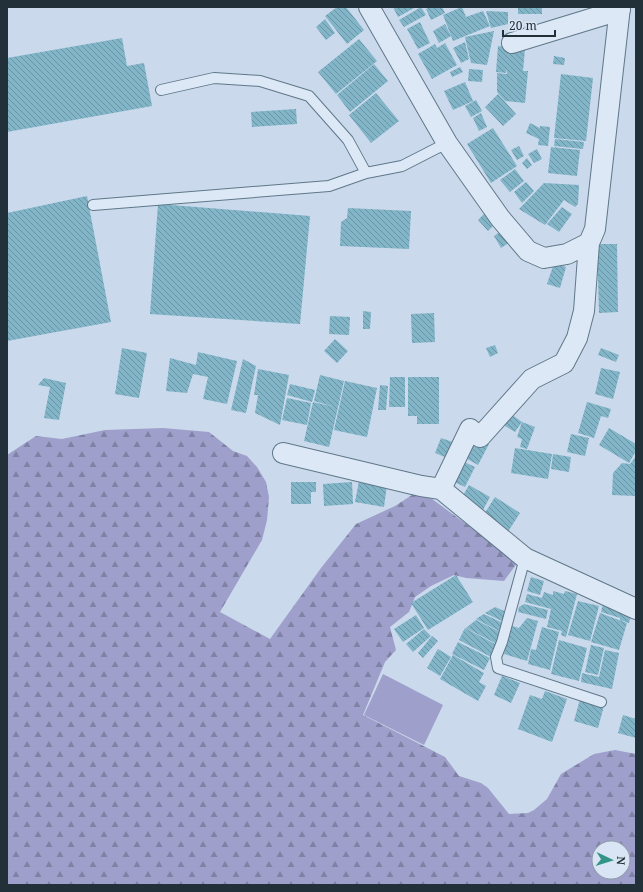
<svg xmlns="http://www.w3.org/2000/svg" width="643" height="892" viewBox="0 0 643 892" font-family="'Noto Serif',serif">
<style>
.forest{fill:url(#forest-firs);fill-rule:evenodd}
.green{fill:#9e9fca}
.building{fill:url(#building-back-hatch)}
.lines{fill:none;stroke-linecap:round;stroke-linejoin:round}
.service-casing{stroke:#5f7888;stroke-width:12}
.minor-casing{stroke:#5f7888;stroke-width:22}
.service{stroke:#dde8f7;stroke-width:10}
.minor{stroke:#dde8f7;stroke-width:20}
</style>
<defs>
<pattern id="forest-firs" width="22" height="20" patternUnits="userSpaceOnUse"><rect width="22" height="20" fill="#9e9fca"/><path d="M5 1l3.5 6h-7zM16 11l3.5 6h-7z" fill="#8082a5"/></pattern>
<pattern id="building-back-hatch" width="6" height="6" patternUnits="userSpaceOnUse"><rect width="6" height="6" fill="#82b5c8"/><path d="M-1 5l2 2M0 0l6 6M5-1l2 2" fill="none" stroke="#6a94a3"/></pattern>
</defs>
<rect width="100%" height="100%" fill="#cad9ec"/>
<!-- forest -->
<path class="forest" d="M163,428L209,432L233,451L247,456L257,467L266,482L269,497L267,520L262,540L220,612L270,639L321,568L356,524L395,506L415,493L432,499L518,562L504,581L466,578L454,575L431,586L415,597L409,612L390,627L396,650L385,662L363,715L445,757L459,776L481,783L488,788L509,814L528,813L534,810L547,799L561,774L594,754L615,750L636,754V885H7V455L36,436L62,439L105,430ZM599,848H623V872H599Z"/>
<!-- green -->
<path class="green" d="M383,674L443,705L424,745L364,715Z"/>
<!-- building -->
<path class="building" d="M337,7H346L364,30L347,44L325,16Z
M393,7H416L398,17Z
M421,7L426,15L404,27L399,20Z
M430,7H442L445,13L431,20L426,9Z
M462,7L466,17L483,11L490,26L453,41L443,15Z
M518,7H542V14H518Z
M486,11L508,12V24L491,28Z
M325,19L335,33L326,40L316,27Z
M420,22L430,43L418,49L407,29Z
M445,24L451,36L439,43L433,31Z
M494,31L487,65L471,63L465,37Z
M122,38L127,66L144,63L152,106L7,132V58Z
M359,39L377,61L336,94L318,72Z
M465,42L469,59L461,63L453,48Z
M445,43L457,65L432,79L418,54L435,44L437,48Z
M498,46L525,49L523,71H528L525,103L505,101L497,92V73L507,74V69L506,73L496,72Z
M554,56L565,58L564,65L553,64Z
M374,64L388,81L350,112L337,95Z
M460,67L463,72L452,77L450,72Z
M469,69L483,70L482,82L468,81Z
M561,74L593,78L586,141L554,138Z
M465,82L473,101L453,110L444,91Z
M376,93L399,121L371,143L349,115Z
M498,94L516,114L503,126L485,107Z
M476,100L482,111L471,117L465,106Z
M296,109L297,124L252,127L251,112Z
M481,113L487,127L479,131L473,118Z
M530,123L540,128V126L550,127L548,146L538,145L539,139L526,133Z
M493,128L517,166L491,183L467,144Z
M555,139L584,142L583,149L554,146Z
M519,146L524,156L517,160L511,150Z
M551,147L580,150L577,176L548,173Z
M537,149L542,159L534,163L528,154Z
M527,158L532,165L527,169L522,163Z
M515,169L524,181L510,192L500,180Z
M526,182L534,191L522,203L514,192Z
M544,183L579,185L578,204L575,207L564,200L545,225L519,209Z
M87,196L111,322L7,341V213Z
M158,204L310,216L300,324L150,314Z
M562,207L572,214L559,232L547,224Z
M348,208L411,211L409,249L340,246L341,222L347,218Z
M486,212L496,223L488,231L478,220Z
M503,230L510,242L501,248L494,236Z
M597,244H617L618,312L599,313Z
M554,263L566,267L560,288L547,284Z
M363,311L371,312L370,329H363Z
M434,313L435,342L412,343L411,314Z
M330,316L350,317L349,335L329,334Z
M335,339L348,351L337,363L324,351Z
M495,345L498,353L490,357L486,348Z
M122,348L147,353L139,398L115,394Z
M601,348L619,355L616,362L598,355Z
M198,352L237,361L227,404L203,399L208,377L193,374L187,393L166,391L170,358L196,365Z
M243,359L256,366L246,413L231,410Z
M601,368L620,372L613,399L595,394Z
M258,369L289,375L280,425L255,413L258,395H254Z
M320,375L344,381L329,447L304,441L313,402L335,407L314,401Z
M390,377H405V407H389Z
M408,377H439V424H417V416H408Z
M44,378L66,383L59,420L44,418L50,387L38,385Z
M345,381L377,388L367,437L334,430Z
M290,384L315,390L312,402L287,395Z
M380,385L388,386L386,410H378Z
M287,398L311,403L307,425L282,420Z
M587,402L611,409L608,418L601,416L594,438L578,433Z
M507,411L522,422L515,432L499,422Z
M522,422L535,427L527,449L520,447L522,439L517,437Z
M609,428L636,444V451L629,463L599,445Z
M571,434L589,438L585,456L567,452Z
M473,436L489,444L478,465L462,456Z
M441,438L456,443L450,459L435,453Z
M515,448L552,454L548,479L511,473Z
M553,454L571,457L569,472L551,469Z
M636,456V496L612,495L613,473L622,463L630,464Z
M460,460L475,467L465,487L450,480Z
M359,481L387,485L384,507L355,502Z
M291,482H316V492H311V504H291Z
M352,482L353,504L324,506L323,484Z
M469,485L490,497L482,512L461,499Z
M495,497L520,513L506,535L481,519Z
M456,575L473,602L428,630L411,603Z
M531,577L544,581L540,595L527,591Z
M553,591L564,594L565,591L577,594L566,637L561,635L562,631L547,627L551,609L525,602L527,594L542,598L544,592L553,595Z
M578,601L599,606L590,641L568,635Z
M524,604L548,610L546,619L518,612L519,607Z
M603,604L632,612L629,623L620,620V618L601,612Z
M495,607L509,613L504,622L485,613Z
M600,613L627,623L619,650L591,642Z
M484,614L505,624L501,632L476,619Z
M416,615L424,628L403,642L394,629Z
M527,618L538,621L527,661L504,654L512,626L519,628Z
M476,620L502,633L497,644L466,628Z
M542,627L559,632L550,670L528,664L531,649L536,650Z
M465,628L497,645L491,657L459,640Z
M424,629L431,636L413,652L406,644Z
M432,636L438,641L423,658L418,653Z
M559,640L587,648L579,681L551,674Z
M458,642L490,658L484,670L452,654Z
M591,645L604,648L598,675L585,672Z
M438,649L451,657L440,676L427,668Z
M605,650L619,653L612,689L581,682L582,673L599,677Z
M453,655L484,673L479,682L486,686L478,701L440,679Z
M502,676L520,683L511,703L494,695Z
M545,691L567,699L552,742L518,729L530,695L542,699Z
M580,699L604,706L598,728L574,721Z
M623,715L636,719V738L618,733Z"/>
<g class="lines">
<!-- service casing -->
<g class="service-casing">
<path id="service" d="M161,90L214,78L260,81L309,96L348,140L366,173
M93,205L329,186L366,173L402,166L447,143
M525,558L502,642L496,657L498,668L601,702"/>
</g>
<!-- minor casing -->
<g class="minor-casing">
<path id="minor" d="M369,7L447,143L500,218L528,251L544,258L567,254L589,243L595,229L620,7
M512,43L620,10
M283,453L421,486L441,489L525,558L636,609
M441,489L470,429L480,437L532,379L564,363L577,338L584,311L589,243"/>
</g>
<!-- service -->
<use href="#service" class="service"/>
<!-- minor -->
<use href="#minor" class="minor"/>
</g>
<!-- border -->
<rect width="643" height="892" fill="none" stroke="#223139" stroke-width="16"/>
<!-- north arrow -->
<g transform="translate(611 860) rotate(94)"><circle r="19" fill="#d9e5f4" stroke="#909da9"/>
<path d="M0-3L7 15L0 10L-7 15Z" fill="#329485"/>
<text y="-6" font-size="11" font-weight="bold" text-anchor="middle" fill="#223139">N</text>
</g>
<!-- scale -->
<path d="M503 30v6h52v-6" fill="none" stroke="#223139" stroke-width="2"/>
<text x="509" y="30" font-size="12" fill="#223139" stroke="#d9e5f4" stroke-width="3" paint-order="stroke">20 m</text>
</svg>
